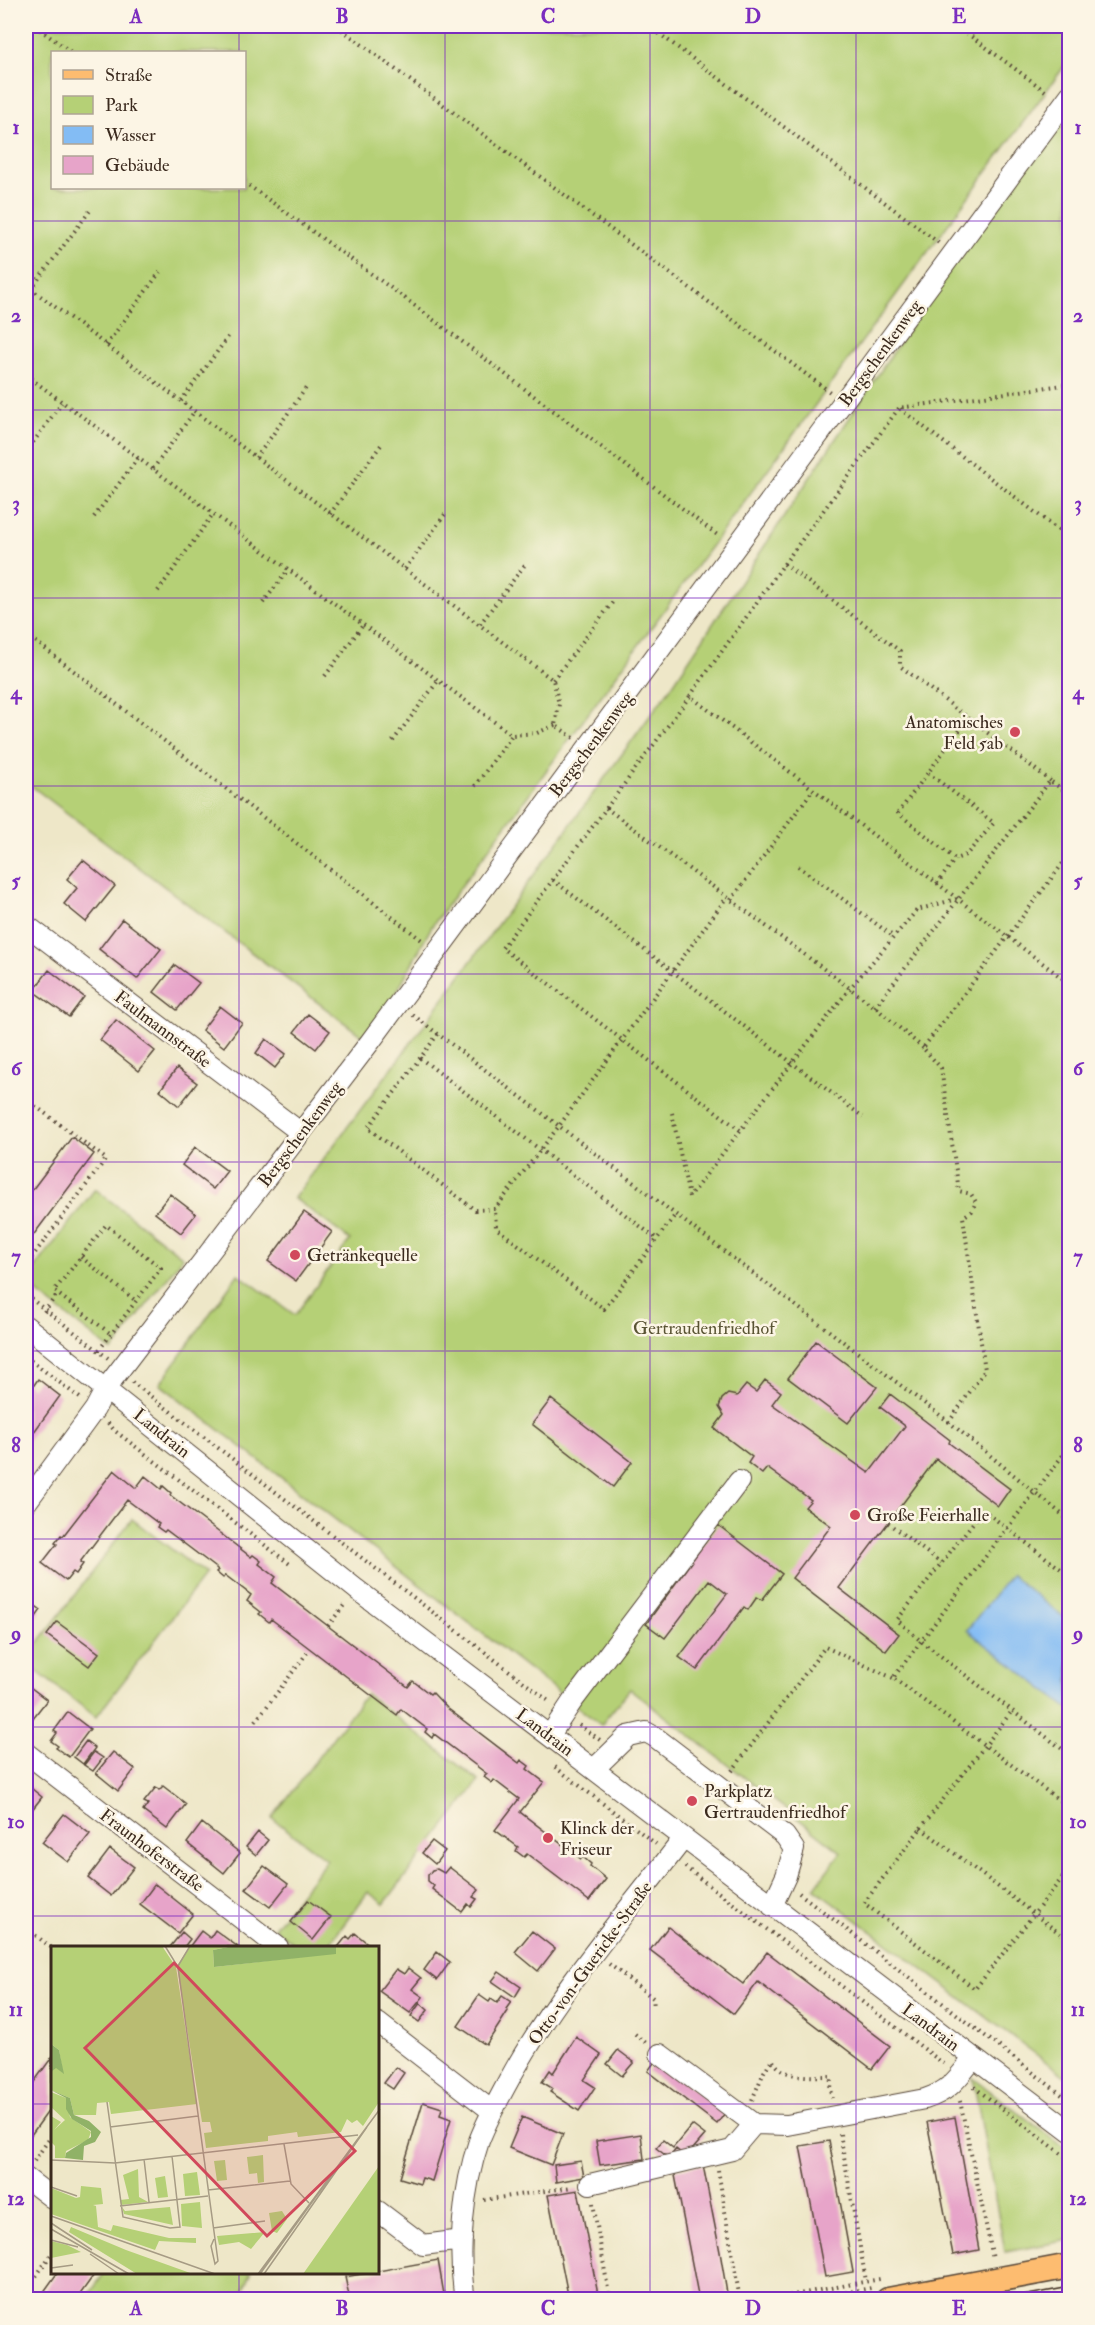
<svg xmlns="http://www.w3.org/2000/svg" width="1095" height="2325" viewBox="0 0 1095 2325" font-family="'IM FELL Double Pica',serif">
<style>
.green{fill:#b5d076;stroke:#787d4a;stroke-width:1.5;fill-rule:evenodd}
.water{fill:#83bcf4;stroke:#5f7389;stroke-width:1.5}
.building{fill:#e7a4c9}
.lines{fill:none;stroke-linecap:round;stroke-linejoin:round}
.minor-casing{stroke:#564638;stroke-width:22}
.major-casing{stroke:#564638;stroke-width:27}
.path{stroke:#564638;stroke-width:4;stroke-dasharray:1.5 4.5;stroke-linecap:butt}
.minor{stroke:#fff;stroke-width:20}
.major{stroke:#fdbc70;stroke-width:24}
.tram{stroke:#3b2a1e;stroke-width:1.5}
.grid{fill:none;stroke:#7b2cbf;stroke-width:1.5;stroke-opacity:0.55}
.poi-dot{fill:#d1495b;stroke:#fcf5e5;stroke-width:2}
.labels{text-anchor:middle;stroke-width:5;stroke-linejoin:round;paint-order:stroke}
.street-label{font-size:18px;fill:#3b2a1e;stroke:#fcf5e5}
.poi-label{font-size:18px;fill:#3b2a1e;stroke:#fcf5e5;text-anchor:start}
.park-label{font-size:18px;fill:#5a5434;stroke:#fcf5e5}
.inset-road{fill:none;stroke:#a69b84;stroke-width:1.5}
.view{fill:#d1495b;fill-opacity:0.15;stroke:#d1495b;stroke-width:3}
.inset-edge{fill:none;stroke:#3b2a1e;stroke-width:3}
.neatline{fill:none;stroke:#7b2cbf;stroke-width:2}
.grid-label{font-size:20px;text-anchor:middle;font-weight:bold;fill:#7b2cbf}
</style>
<rect width="100%" height="100%" fill="#fcf5e5"/>
<filter id="ink" filterUnits="userSpaceOnUse"><feTurbulence type="fractalNoise" baseFrequency=".0167" numOctaves="2"/><feDisplacementMap in="SourceGraphic" scale="12" xChannelSelector="R" yChannelSelector="G"/><feConvolveMatrix kernelMatrix="1 2 1 2 8 2 1 2 1" color-interpolation-filters="sRGB"/></filter>
<filter id="wash" filterUnits="userSpaceOnUse"><feTurbulence type="fractalNoise" baseFrequency=".008" numOctaves="4" result="noise"/><feDisplacementMap in="SourceGraphic" scale="24" xChannelSelector="R" yChannelSelector="G"/><feGaussianBlur stdDeviation="1.35" result="paint"/><feColorMatrix in="noise" values="0 0 0 0 0 0 0 0 0 0 0 0 0 0 0 0 0 1.4 0 .05"/><feComposite in="paint" operator="in"/></filter>
<g filter="url(#wash)">
<rect width="100%" height="100%" fill="#eee7c8"/>
<!-- green -->
<path class="green" d="M26,26H1069V60L432,926L370,1042L26,782ZM52,52H244V188H52Z
M1069,87V2079L814,1888L841,1852L630,1689L601,1725L160,1384L238,1274L295,1315L350,1240L294,1198L425,1024L671,687Z
M95,1189L183,1257L112,1351L26,1284V1280Z
M132,1519L205,1575L96,1717L26,1663V1659Z
M366,1694L479,1781L384,1904L368,1892L327,1947H298L274,1928L327,1860L272,1818Z
M973,2078L1069,2151V2240L1005,2252Z
M105,2272H251V2273L240,2299H86Z"/>
<!-- water -->
<path class="water" d="M1010,1575L1069,1621V1709L967,1630Z"/>
<g id="blocks">
<!-- building -->
<path class="building" d="M83,860L115,886L86,922L64,904L77,888L67,879Z
M122,919L161,949L137,979L99,949Z
M175,965L199,983L177,1010L154,992Z
M49,970L84,997L69,1017L33,991Z
M220,1006L242,1023L224,1047L202,1030Z
M308,1014L330,1031L316,1049L294,1032Z
M116,1020L155,1051L139,1071L100,1040Z
M266,1039L286,1054L275,1068L256,1053Z
M177,1068L197,1083L179,1106L160,1090Z
M72,1137L94,1154L26,1245V1198Z
M195,1147L227,1171L213,1189L182,1165Z
M170,1194L196,1214L181,1233L155,1213Z
M304,1212L332,1232L296,1281L268,1261Z
M816,1341L877,1387L848,1423L788,1378Z
M38,1379L60,1396L26,1443V1382L32,1388Z
M765,1380L781,1392L772,1404L869,1473L905,1426L880,1407L890,1394L950,1440L949,1443L1010,1489L998,1506L936,1459L839,1588L899,1634L886,1651L792,1578L831,1526L805,1507L811,1500L767,1468L762,1474L748,1463L752,1457L714,1428L724,1415L719,1407L722,1399L728,1394L737,1396L746,1385L756,1392Z
M551,1399L632,1462L613,1487L532,1424Z
M114,1470L136,1488L145,1476L161,1489L163,1486L171,1493L170,1495L212,1527L251,1557L253,1555L261,1561L259,1564L276,1577L272,1583L362,1652L408,1687L413,1681L430,1694L432,1692L447,1708L519,1763L521,1760L529,1766L527,1769L544,1782L520,1812L581,1859L583,1857L591,1864L590,1866L606,1879L589,1901L527,1854L524,1857L516,1851L518,1847L495,1830L519,1799L494,1780L492,1783L484,1777L487,1774L434,1734L432,1738L425,1732L427,1729L401,1709L397,1715L271,1619L269,1622L259,1614L261,1612L247,1601L251,1595L225,1575L223,1578L216,1572L218,1570L215,1567L166,1530L164,1532L157,1527L159,1524L127,1500L80,1562L83,1564L76,1574L73,1572L66,1581L42,1563L57,1544L55,1543L61,1535L63,1536Z
M718,1525L782,1574L762,1600L757,1597L748,1610L744,1607L697,1670L679,1657L727,1594L709,1580L665,1638L646,1624Z
M26,1599L41,1610L26,1631Z
M57,1622L99,1653L89,1666L47,1635Z
M26,1684L47,1700L29,1723L26,1720Z
M68,1712L90,1729L69,1757L56,1748L58,1746L51,1741L57,1733L54,1731Z
M86,1741L95,1748L83,1764L74,1757Z
M94,1752L103,1758L93,1771L84,1765Z
M113,1752L135,1769L118,1791L96,1773Z
M26,1784L42,1797L27,1816L26,1815Z
M163,1786L186,1804L167,1829L143,1811L148,1804L144,1802L156,1787L159,1790Z
M64,1814L90,1834L68,1862L42,1842Z
M202,1823L240,1853L224,1873L187,1843Z
M258,1832L268,1840L256,1855L246,1847Z
M432,1841L445,1851L435,1864L422,1853Z
M110,1849L134,1867L111,1896L88,1878Z
M264,1866L288,1884L270,1907L246,1889Z
M449,1867L479,1890L473,1897L477,1899L471,1907L468,1904L462,1912L432,1889L434,1886L428,1881V1875L432,1870L437,1869L444,1873Z
M155,1884L193,1914L178,1933L140,1904Z
M308,1900L331,1917L313,1940L291,1922Z
M668,1927L743,1984L767,1952L890,2046L872,2069L758,1982L734,2014L650,1950Z
M215,1930L238,1947H189L201,1931L210,1938Z
M532,1931L555,1949L538,1971L515,1952Z
M182,1932L190,1939L184,1947H170Z
M355,1933L372,1947H338L347,1936L350,1939Z
M437,1952L450,1962L437,1980L424,1970Z
M408,1968L421,1978L412,1989L423,1997L410,2013L379,1991L396,1969L404,1974Z
M499,1972L521,1987L515,1997L492,1981Z
M479,1995L489,2002L491,1999L497,2003L502,1996L511,2002L506,2009L508,2011L486,2045L458,2026Z
M420,2003L428,2010L419,2022L411,2016Z
M576,2037L601,2055L584,2080L595,2087L579,2111L550,2092L552,2088L542,2082L550,2070L553,2073Z
M618,2050L634,2062L622,2076L607,2064Z
M52,2057V2106L28,2139L26,2137V2093Z
M656,2060L725,2113L717,2124L648,2071Z
M396,2067L404,2073L393,2089L384,2083Z
M423,2102L442,2108L440,2115L451,2119L432,2181L422,2178L420,2184L400,2178Z
M522,2117L563,2134L551,2165L509,2148Z
M955,2117L979,2250L953,2255L927,2122Z
M692,2125L705,2135L686,2157L676,2149L669,2158L656,2148L663,2140L673,2148Z
M641,2134L644,2159L600,2165L596,2141Z
M829,2141L853,2272L825,2277L800,2146Z
M581,2161L584,2177L556,2182L554,2165Z
M703,2165L720,2252L728,2299L699,2300L674,2170Z
M578,2190L586,2232L599,2300H569L548,2195Z
M438,2260L445,2300H350L345,2277Z
M58,2272H96L76,2300H38Z"/>
</g>
</g>
<g filter="url(#ink)">
<use href="#blocks" fill-opacity="0" stroke="#564638" stroke-width="1.5"/>
<g class="lines">
<!-- minor casing -->
<g class="minor-casing">
<path id="minor" d="M26,925L300,1132
M26,1326L356,1589L1070,2131
M26,1503L95,1409L106,1388L370,1042L1070,95
M550,1735L572,1702L739,1481
M26,1753L278,1947
M594,1769L628,1736L646,1732L655,1737L785,1836L794,1849L786,1876L772,1906
M378,2023L492,2111
M660,2054L754,2124L787,2125L925,2099C950,2091 957,2079 973,2059
M26,2178L52,2198
M590,2184L732,2150L754,2124
M378,2211L423,2245L462,2240
M465,2300C457,2251 463,2188 479,2141C487,2120 498,2100 509,2080C557,1992 623,1917 683,1839"/>
</g>
<!-- major casing -->
<g class="major-casing">
<path id="major" d="M888,2300L1070,2266"/>
</g>
<!-- path -->
<path class="path" d="M35,26L71,52
M337,26L830,392
M649,26L939,243
M957,26L1048,93
M244,182L402,296L720,537
M26,285L553,680L559,704L555,725L574,738
M31,289L92,208
M106,345L160,272
M26,375L512,735L537,733L555,725
M1070,384L899,408L1070,539
M181,401L228,337
M26,452L62,403
M256,458L306,388
M153,469L194,412
M330,514L381,445
M94,517L138,458
M784,564L899,408
M405,569L446,513
M158,591L213,514
M263,603L288,570
M480,624L527,562
M26,634L423,941
M325,676L363,625
M553,680L615,599
M690,696L784,564L900,651V666L1052,782
M393,741L438,681
M928,773L994,823L966,855L955,859L898,813L968,719
M475,786L512,735
M606,808L727,897
M1070,854L923,1048L941,1068L959,1191L971,1194L976,1202L972,1211L963,1217L985,1370L949,1422L1070,1521
M798,866L894,937
M553,880L863,1117
M937,884L955,859
M731,900L813,790
M875,1007L1050,781L1070,794
M413,1015L559,1126L495,1209
M438,1034L368,1128L475,1210L495,1209L496,1228L604,1309L676,1214
M923,1048L875,1007L727,897L559,1126L949,1422
M420,1058L657,1239
M26,1099L106,1159L26,1265
M672,1113L689,1197L850,988L917,910L956,899
M740,1130L502,948L690,696L1070,984
M81,1257L136,1301
M26,1295L108,1358
M44,1312L58,1293
M99,1350L161,1268L106,1225L54,1291L111,1334
M26,1357L80,1398
M132,1382L550,1702
M108,1423L115,1431L291,1565
M1070,1446L893,1678L1070,1808
M888,1523L941,1563
M1070,1576L983,1510L897,1620L921,1641L1070,1755
M328,1626L345,1604
M256,1721L310,1649
M579,1725L600,1740
M555,1767L656,1844
M732,1771L825,1647L893,1678
M921,1828L1034,1914L975,1989L864,1903Z
M921,1828L1012,1711
M685,1867L944,2064
M1070,1868L1034,1914L1070,1941
M799,1893L1070,2101
M26,1928L52,1948
M609,1964L653,1998L654,2007
M635,2034L646,2043
M974,2087L1070,2160
M752,2100L764,2072L772,2059C783,2080 811,2076 831,2076L830,2089L832,2098
M960,2101L993,2258
M840,2134L866,2281
M34,2161L52,2135
M718,2170L740,2300
M484,2200L572,2187
M593,2203L610,2300
M26,2291L52,2253
M766,2300L880,2279
M804,2300L871,2288"/>
<!-- minor -->
<use href="#minor" class="minor"/>
<!-- major -->
<use href="#major" class="major"/>
<!-- tram -->
<path class="tram" d="M1001,2300L1070,2287"/>
</g>
</g>
<!-- grid -->
<path class="grid" d="M239,26V52M445,26V2300M650,26V2300M856,26V2300M239,188V1947M26,221H1070M26,410H1070M26,598H1070M26,786H1070M26,974H1070M26,1162H1070M26,1351H1070M26,1539H1070M26,1727H1070M26,1916H1070M26,2104H52M378,2104H1070M239,2272V2300"/>
<!-- markers -->
<g class="poi-dot">
<circle cx="1015" cy="732" r="6"/>
<circle cx="295" cy="1255" r="6"/>
<circle cx="855" cy="1515" r="6"/>
<circle cx="692" cy="1801" r="6"/>
<circle cx="548" cy="1838" r="6"/>
</g>
<g class="labels">
<!-- street labels -->
<g class="street-label">
<text transform="translate(880 353) rotate(-54)" y="6">Bergschenkenweg</text>
<text transform="translate(591 744) rotate(-53)" y="6">Bergschenkenweg</text>
<text transform="translate(163 1029) rotate(37)" y="6">Faulmannstraße</text>
<text transform="translate(300 1134) rotate(-53)" y="6">Bergschenkenweg</text>
<text transform="translate(162 1433) rotate(39)" y="6">Landrain</text>
<text transform="translate(545 1732) rotate(37)" y="6">Landrain</text>
<text transform="translate(152 1850) rotate(37)" y="6">Fraunhoferstraße</text>
<text transform="translate(590 1963) rotate(-54)" y="6">Otto-von-Guericke-Straße</text>
<text transform="translate(931 2027) rotate(37)" y="6">Landrain</text>
</g>
<!-- poi labels -->
<g class="poi-label">
<text x="1003" y="728" text-anchor="end">Anatomisches<tspan x="1003" dy="21">Feld 5ab</tspan></text>
<text x="307" y="1261">Getränkequelle</text>
<text x="867" y="1521">Große Feierhalle</text>
<text x="704" y="1797">Parkplatz<tspan x="704" dy="21">Gertraudenfriedhof</tspan></text>
<text x="560" y="1834">Klinck der<tspan x="560" dy="21">Friseur</tspan></text>
</g>
<!-- park labels -->
<g class="park-label">
<text x="704" y="1334">Gertraudenfriedhof</text>
</g>
</g>
<!-- overview -->
<g transform="translate(51 1946)">
<rect width="328" height="328" fill="#eee7c8"/>
<path d="M0,0H111L125,21L146,158L60,168L58,156L46,157L45,169H23L19,152L0,144V126L5,121L12,127L8,104L0,98ZM139,0H182L162,4L163,21L285,7V0H328V156L312,180L306,174L301,177L296,173L290,186L247,191L246,186L217,190V195L155,202L153,187L161,186L159,176H151L126,20ZM0,146L15,152L19,171L40,186L37,194L15,205L14,212H4V200L0,196V170L10,176L3,184L14,174L1,162ZM212,209L213,236L207,237L206,227L198,228L196,211ZM174,214L176,234L166,235L163,215ZM328,220V328H252ZM87,223L88,251L97,256L70,259L69,254L78,253L72,229ZM146,226L149,249L134,250L132,228ZM114,230L117,251L107,252L104,232ZM30,240L50,242L52,258L42,259L45,260L47,281L60,285L62,279L118,292H145V297L108,295L104,304L0,268V242L25,252L29,251ZM149,256L151,282L131,280L130,258ZM71,261L74,265L119,261L122,279L73,268ZM231,265L236,273L226,287L221,285L218,267ZM20,281L75,304L142,328H86L18,286ZM214,286L200,303L188,296L168,299L166,290ZM0,295L16,299L30,306L0,312Z" fill="#b5d076"/>
<path d="M182,0H285V8L163,21L162,4ZM0,98L8,104L13,128L5,122L0,126ZM0,144L19,152L23,169L38,175L50,186L44,196L33,200L32,214L14,212L15,207L40,191V185L21,173L15,163V152Z" fill="#90b267"/>
<path class="inset-road" d="M114,0L127,21L167,315L164,318L160,300L163,293M127,20L139,0M56,156L72,271L119,282L129,281L121,210M59,181L147,170M233,198L240,238L258,257M93,213L98,256M0,214L64,217L307,189M0,241L26,250M157,244L239,235M69,260L157,250M0,270L164,328M0,277L41,304M162,282L214,275M0,283L78,328M0,294L27,301M39,308L68,328M0,322L22,319M207,328L329,163M209,328L306,194M213,328L316,181"/>
<path class="view" d="M123,17L304,205L216,290L34,102Z"/>
<rect width="328" height="328" class="inset-edge"/>
</g>
<!-- margin -->
<rect width="1095" height="2325" fill="none" stroke="#fcf5e5" stroke-width="66"/>
<!-- legend -->
<rect x="51" y="51" width="195" height="138" fill="#fcf5e5" stroke="#afa495" stroke-width="1.5"/>
<rect x="63" y="70" width="30" height="9" fill="#fdbc70" stroke="#afa495" stroke-width="1.5"/>
<text x="105" y="81" font-size="18" fill="#3b2a1e">Straße</text>
<rect x="63" y="96" width="30" height="18" fill="#b5d076" stroke="#afa495" stroke-width="1.5"/>
<text x="105" y="111" font-size="18" fill="#3b2a1e">Park</text>
<rect x="63" y="126" width="30" height="18" fill="#83bcf4" stroke="#afa495" stroke-width="1.5"/>
<text x="105" y="141" font-size="18" fill="#3b2a1e">Wasser</text>
<rect x="63" y="156" width="30" height="18" fill="#e7a4c9" stroke="#afa495" stroke-width="1.5"/>
<text x="105" y="171" font-size="18" fill="#3b2a1e">Gebäude</text>
<rect x="33" y="33" width="1029" height="2259" class="neatline"/>
<g class="grid-label">
<text x="136" y="23">A</text>
<text x="342" y="23">B</text>
<text x="548" y="23">C</text>
<text x="753" y="23">D</text>
<text x="959" y="23">E</text>
<text x="16" y="134">1</text>
<text x="1078" y="134">1</text>
<text x="16" y="322">2</text>
<text x="1078" y="322">2</text>
<text x="16" y="510">3</text>
<text x="1078" y="510">3</text>
<text x="16" y="699">4</text>
<text x="1078" y="699">4</text>
<text x="16" y="887">5</text>
<text x="1078" y="887">5</text>
<text x="16" y="1075">6</text>
<text x="1078" y="1075">6</text>
<text x="16" y="1263">7</text>
<text x="1078" y="1263">7</text>
<text x="16" y="1452">8</text>
<text x="1078" y="1452">8</text>
<text x="16" y="1640">9</text>
<text x="1078" y="1640">9</text>
<text x="16" y="1828">10</text>
<text x="1078" y="1828">10</text>
<text x="16" y="2016">11</text>
<text x="1078" y="2016">11</text>
<text x="16" y="2205">12</text>
<text x="1078" y="2205">12</text>
<text x="136" y="2315">A</text>
<text x="342" y="2315">B</text>
<text x="548" y="2315">C</text>
<text x="753" y="2315">D</text>
<text x="959" y="2315">E</text>
</g>
</svg>
